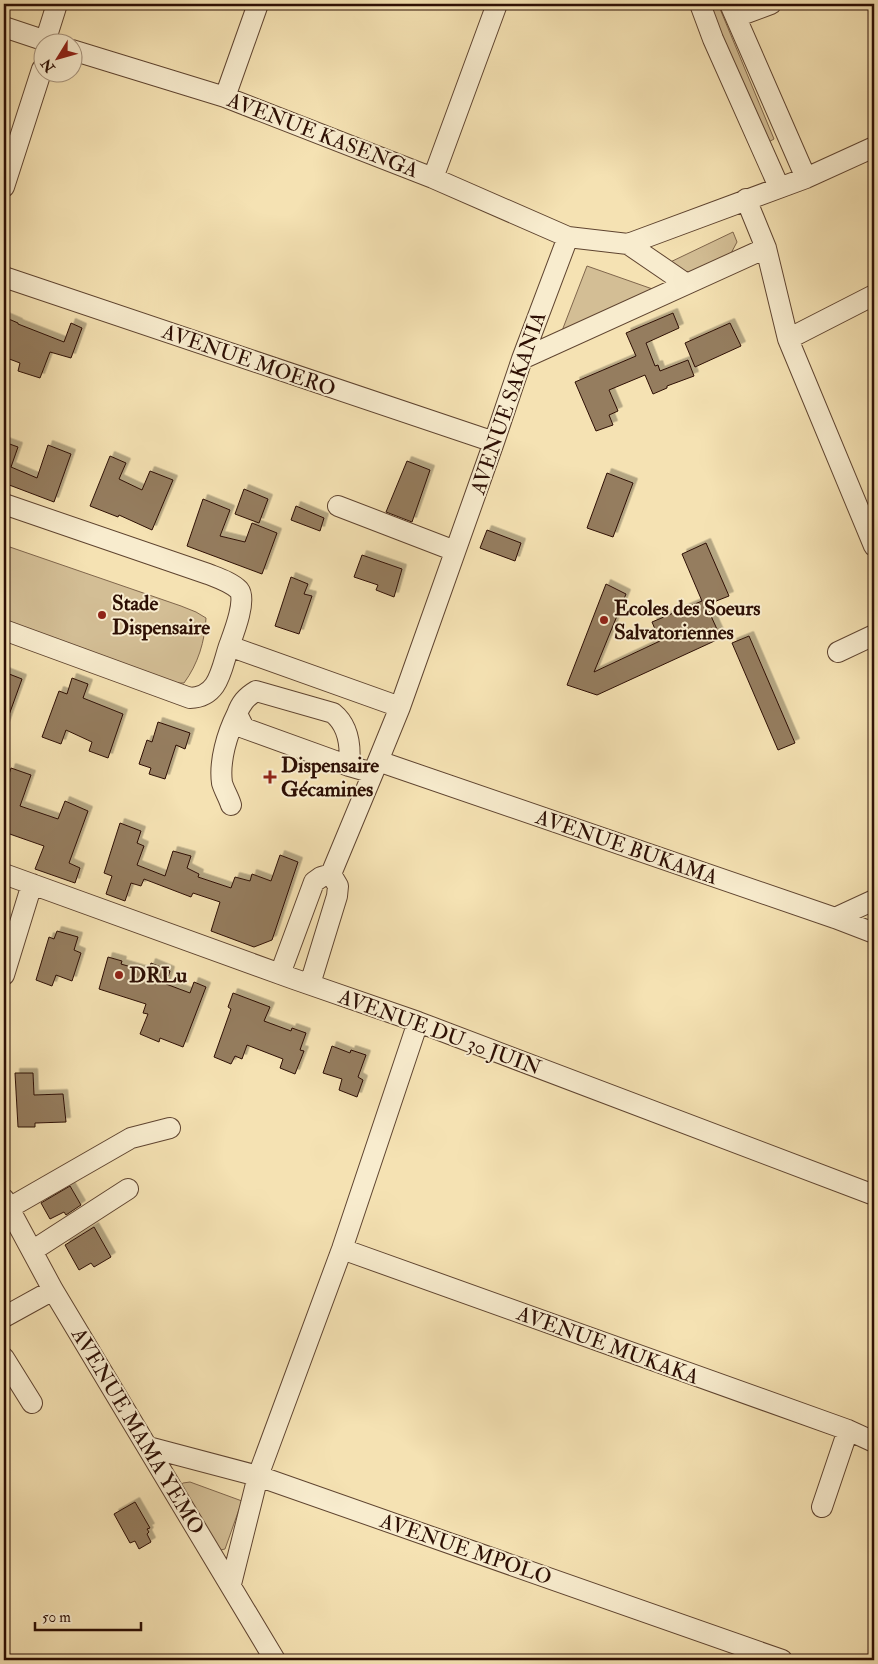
<svg xmlns="http://www.w3.org/2000/svg" width="878" height="1664" viewBox="0 0 878 1664" font-family="'IM FELL Double Pica',serif">
<style>
.green{fill:#d3be95;stroke:#80664c}
.building{fill:#957d5f;stroke:#2d0f04;filter:url(#shadow)}
.lines{fill:none;stroke-linecap:round;stroke-linejoin:round}
.minor-casing{stroke:#5f4430;stroke-width:22}
.minor{stroke:#f8ecce;stroke-width:20}
.poi-dot{fill:#8f2418;stroke:#f8ecce;stroke-width:2}
.labels{text-anchor:middle;stroke-width:4;stroke-linejoin:round;paint-order:stroke}
.street-label{font-size:21px;fill:#2d0f04;stroke:#f8ecce}
.poi-label{font-size:21px;font-weight:bold;fill:#2d0f04;stroke:#f8ecce;text-anchor:start}
</style>
<defs>
<filter id="shadow"><feDropShadow dx="4.5" dy="-4.5" stdDeviation="0" flood-color="#0004"/></filter>
</defs>
<rect width="100%" height="100%" fill="#f5e2b3"/>
<filter id="stains"><feTurbulence type="fractalNoise" baseFrequency=".004" numOctaves="4"/><feColorMatrix values="0 0 0 0 .2 0 0 0 0 .09 0 0 0 0 .02 0 0 0 .5 -.17"/></filter>
<radialGradient id="worn" r=".72"><stop offset=".6" stop-color="#630" stop-opacity="0"/><stop offset="1" stop-color="#630" stop-opacity=".3"/></radialGradient>
<!-- green -->
<path class="green" d="M706,4H718L774,139L765,144Z
M733,232L737,242L729,257L685,274L662,266Z
M587,266L661,292L560,336Z
M4,545L181,606L196,612L206,618C205,641 198,664 184,683H169L4,623Z
M190,1482L242,1501L225,1549L216,1551L179,1486L183,1483Z"/>
<!-- building -->
<path class="building" d="M673,313L679,328L646,343L655,366L658,365L660,371L688,360L694,376L667,386V388L653,394L645,375L609,390L618,411L609,415L613,425L596,431L575,382L636,356L626,333Z
M4,317L18,323V324L64,342L71,323L82,328L71,358L50,352L40,378L18,371L20,363L4,357Z
M730,323L741,346L695,367L685,343Z
M4,442L18,447L11,467L37,478L48,445L71,454L54,502L4,483Z
M110,456L126,463L119,479L142,490L150,471L173,480L152,530L119,515L118,517L90,506Z
M407,461L430,470L412,522L386,512Z
M607,473L633,483L613,537L587,528Z
M244,489L268,499L259,523L235,514Z
M203,499L230,510L220,536L245,542L252,523L277,533L262,574L187,546Z
M296,506L324,518L320,531L291,520Z
M487,530L521,543L515,561L480,548Z
M706,543L729,596L706,605L721,638L597,695L567,685L606,584L626,594L594,672L660,641L652,622L702,601L682,554Z
M362,555L402,569L394,597L376,590L378,585L354,577Z
M291,577L308,584L304,594L312,596L299,634L275,626Z
M749,636L795,743L778,750L732,643Z
M4,672L22,679L5,726L4,725Z
M72,678L88,684L83,698L123,714L108,758L89,751L92,742L66,730L61,744L42,737L59,691L67,694Z
M158,722L190,733L185,749L176,745L165,779L149,774L151,768L139,764L147,740L152,742Z
M11,768L31,775L20,806L58,819L65,801L88,811L69,863L80,868L75,883L35,869L44,846L4,832V790Z
M120,823L141,831L137,843L144,846L137,865L165,876L173,851L191,856L187,868L199,874L198,877L231,888L235,877L250,881L252,874L271,881L280,855L298,862L272,940L254,947L211,931L220,902L193,893L191,897L144,879L141,886L131,883L125,901L106,894L112,876L104,873Z
M57,931L78,937L74,950L81,953L72,981L56,975L52,986L36,980L49,937L54,939Z
M108,957L122,961L121,964L148,972L151,963L170,971L166,984L190,993L194,982L206,987L183,1047L160,1038L159,1042L140,1034L148,1014L143,1013L146,1004L99,989Z
M233,993L270,1007L264,1021L291,1031L292,1028L306,1033L300,1050L304,1051L295,1074L280,1068L283,1059L247,1045L242,1059L235,1056L231,1064L214,1057L231,1009L228,1007Z
M332,1046L350,1053L351,1050L366,1055L358,1077L363,1080L357,1097L339,1090L342,1079L323,1073Z
M15,1073H33L34,1095L63,1094L66,1122L35,1123V1127H18Z
M70,1186L81,1205L66,1215L64,1212L50,1219L41,1203Z
M94,1227L111,1257L94,1267L91,1263L79,1270L65,1245Z
M135,1502L150,1528L147,1529L149,1532L147,1534L151,1542L139,1549L135,1541L130,1543L114,1514Z"/>
<g class="lines">
<!-- minor casing -->
<g class="minor-casing">
<path id="minor" d="M700,4L713,39L779,187
M730,4L806,178
M736,17L771,4
M4,27L49,42
M45,42L57,4
M72,50L225,97L433,178L568,237
M225,97L258,4
M433,178L497,4
M4,187L42,69
M746,199L766,248L788,339L874,546
M628,244L685,283
M4,277L494,442
M788,339L874,295
M522,359L766,248
M4,504L208,574C218,578 231,582 239,590C247,600 233,635 229,646L400,707
M338,506L455,551
M4,630L190,698C219,697 221,670 229,646
M838,652L874,635
M378,761L835,918L874,933
M349,766C351,747 349,726 333,713L256,691C246,697 241,703 237,714L244,728L349,766L373,773
M231,805C229,798 224,790 222,783C219,761 227,734 237,714
M4,874L294,979L418,1022L874,1195
M331,874L378,761L400,707L494,442L522,359L568,237L628,244L806,178L874,147
M835,918L874,900
M280,974L314,882L321,877L331,874
M4,975L32,884
M310,984L337,896L338,886L331,874
M4,1199L53,1290L275,1660
M9,1208L131,1138L170,1128
M342,1249L848,1430L874,1442
M32,1251L128,1189
M4,1317L53,1290
M4,1358L32,1403
M148,1447L258,1476L782,1660
M822,1507L848,1430
M231,1584L258,1476L342,1249L418,1022"/>
</g>
<!-- minor -->
<use href="#minor" class="minor"/>
</g>
<!-- markers -->
<g class="poi-dot">
<circle cx="102" cy="615" r="5"/>
<circle cx="604" cy="620" r="5"/>
<path d="M267.5 769.5h5v5h5v5h-5v5h-5v-5h-5v-5h5z"/>
<circle cx="119" cy="975" r="5"/>
</g>
<g class="labels">
<!-- street labels -->
<g class="street-label">
<text transform="translate(323 135) rotate(21)" y="7">AVENUE KASENGA</text>
<text transform="translate(249 360) rotate(19)" y="7">AVENUE MOERO</text>
<text transform="translate(508 403) rotate(-71)" y="7">AVENUE SAKANIA</text>
<text transform="translate(627 847) rotate(19)" y="7">AVENUE BUKAMA</text>
<text transform="translate(440 1032) rotate(20)" y="7">AVENUE DU 30 JUIN</text>
<text transform="translate(608 1345) rotate(20)" y="7">AVENUE MUKAKA</text>
<text transform="translate(138 1431) rotate(59)" y="7">AVENUE MAMA YEMO</text>
<text transform="translate(466 1549) rotate(19)" y="7">AVENUE MPOLO</text>
</g>
<!-- poi labels -->
<g class="poi-label">
<text x="112" y="610">Stade<tspan x="112" dy="24">Dispensaire</tspan></text>
<text x="614" y="615">Ecoles des Soeurs<tspan x="614" dy="24">Salvatoriennes</tspan></text>
<text x="281" y="772">Dispensaire<tspan x="281" dy="24">Gécamines</tspan></text>
<text x="129" y="982">DRLu</text>
</g>
</g>
<!-- margin -->
<rect width="878" height="1664" fill="none" stroke="#f5e2b3" stroke-width="20"/>
<rect x="5" y="5" width="868" height="1654" fill="none" stroke="#2d0f04" stroke-width="2.5"/>
<rect x="10" y="10" width="858" height="1644" fill="none" stroke="#2d0f04"/>
<!-- north arrow -->
<g transform="translate(58 58) rotate(233)"><circle r="24" fill="#f8ecce" stroke="#a7947d"/>
<path d="M0-4L9 19L0 12L-9 19Z" fill="#8f2418"/>
<text y="-8" font-size="14" font-weight="bold" text-anchor="middle" fill="#2d0f04">N</text>
</g>
<!-- scale -->
<path d="M35 1622v8h106v-8" fill="none" stroke="#2d0f04" stroke-width="2.5"/>
<text x="42" y="1622" font-size="15" fill="#2d0f04" stroke="#f8ecce" stroke-width="4" paint-order="stroke">50 m</text>
<rect width="100%" height="100%" filter="url(#stains)"/>
<rect width="100%" height="100%" fill="url(#worn)"/>
</svg>
